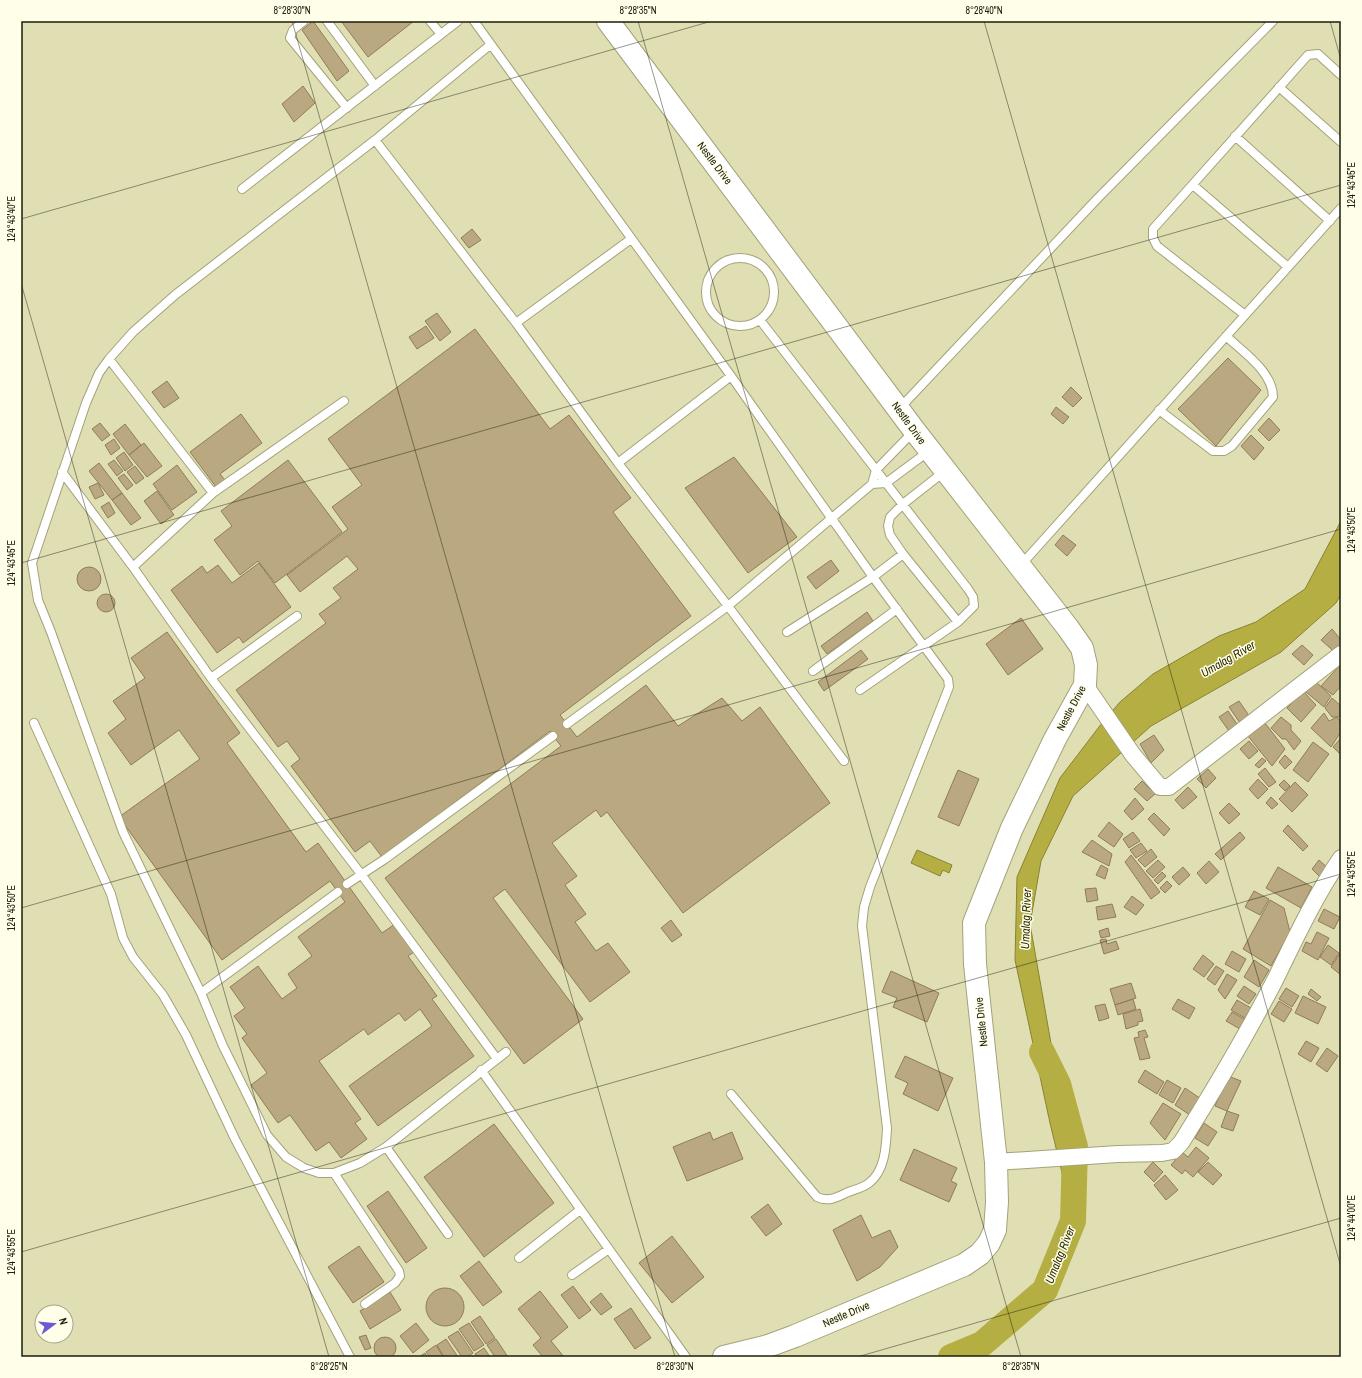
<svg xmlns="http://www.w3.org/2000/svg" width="1362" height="1378" viewBox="0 0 1362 1378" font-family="'Archivo Narrow',sans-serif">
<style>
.water{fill:#b5af43;stroke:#878332}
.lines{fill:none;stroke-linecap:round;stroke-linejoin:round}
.river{stroke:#b5af43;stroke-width:26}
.building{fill:#baa881;stroke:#8e7d58}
.lane-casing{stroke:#a3a279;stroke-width:10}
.street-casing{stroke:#a3a279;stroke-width:18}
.secondary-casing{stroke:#a3a279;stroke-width:24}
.lane{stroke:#fff;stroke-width:8}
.street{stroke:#fff;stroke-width:16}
.secondary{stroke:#fff;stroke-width:22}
.ticks{fill:none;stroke:#1d1c0c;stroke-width:1;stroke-opacity:0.45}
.labels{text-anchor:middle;stroke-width:3;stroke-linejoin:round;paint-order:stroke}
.street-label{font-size:11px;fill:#1d1c0c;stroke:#ffffe9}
.water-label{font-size:12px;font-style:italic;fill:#2f2c00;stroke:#ffffe9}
.neatline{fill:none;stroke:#1d1c0c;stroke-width:1.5}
.ticks-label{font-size:10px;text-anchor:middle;fill:#1d1c0c}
</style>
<rect width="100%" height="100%" fill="#e0dfb4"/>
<!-- water -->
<path class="water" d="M1341,521V594L1336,603L1281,652L1151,726L1073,796L1041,861L1030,924L1065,1123L1071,1210L1050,1123L1015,960L1017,877L1060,778L1102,723L1120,702L1153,674L1219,636L1256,622L1305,589Z
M917,850L952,865L949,873L943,870L940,876L911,863Z"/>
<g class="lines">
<!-- river -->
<path class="river" d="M951,1357L982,1344L1045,1290L1073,1221L1075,1147L1058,1084L1042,1052"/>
</g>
<!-- building -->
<path class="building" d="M313,21L349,71L337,81L302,30Z
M341,21H414L368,57Z
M303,86L315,103L294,122L282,104Z
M472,229L481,240L469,248L461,238Z
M437,313L451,332L440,341L425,321Z
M426,326L434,338L417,349L409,337Z
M475,329L550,429L569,415L631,498L613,512L691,616L560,715L567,724L577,737L646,685L678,726L722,698L742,721L760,707L830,803L683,913L607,812L601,817L596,810L552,843L577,876L565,885L586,914L575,922L596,951L608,943L630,972L590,1002L505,889L493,898L583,1019L524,1064L385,878L561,746L553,736L550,731L382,857L370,841L355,852L291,766L300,759L287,741L278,747L236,690L326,623L319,614L341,598L333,588L358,569L347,556L300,592L287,575L348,529L332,507L362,485L328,439Z
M1228,358L1261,390L1216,446L1178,409Z
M167,381L179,398L164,408L152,392Z
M1071,387L1082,398L1073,407L1062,397Z
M1056,407L1069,417L1063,424L1051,414Z
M241,414L262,443L220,474L225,480L216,487L190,452Z
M1269,418L1280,430L1269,441L1258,430Z
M100,423L110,435L102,441L92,429Z
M125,424L141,445L129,455L113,434Z
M1251,435L1264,448L1254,460L1241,446Z
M114,439L120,448L111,455L105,445Z
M144,443L162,466L147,477L129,455Z
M124,452L133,465L125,471L116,458Z
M734,457L797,537L748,573L685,488Z
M114,460L123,471L117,476L108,464Z
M288,460L342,532L275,583L258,561L240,575L214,540L232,526L221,511Z
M99,463L122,493L112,500L89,471Z
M177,465L197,492L172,510L153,484Z
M135,466L144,478L136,484L127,472Z
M124,474L133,485L127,490L118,478Z
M98,483L104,495L95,499L89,487Z
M157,491L174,515L161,524L144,501Z
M122,493L141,518L131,525L112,500Z
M109,502L115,513L108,518L101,507Z
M1063,535L1076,545L1067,556L1055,545Z
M831,560L839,571L816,589L807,577Z
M259,563L291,607L243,643L239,637L217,653L171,590L202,566L207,573L218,565L232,583Z
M77 579a12 12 0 1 1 24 0a12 12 0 1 1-24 0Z
M97 603a9 9 0 1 1 18 0a9 9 0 1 1-18 0Z
M867,612L873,621L827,654L821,646Z
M1021,618L1043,649L1008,675L986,644Z
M1332,629L1341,640V650L1337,654L1321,640Z
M167,632L240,733L227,743L306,852L318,843L382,933L395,924L414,952L408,956L437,996L432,999L474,1056L378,1126L349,1086L432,1026L420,1009L405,1021L399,1013L368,1035L364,1029L319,1061L361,1119L355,1123L367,1139L341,1158L329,1142L316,1151L290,1115L278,1123L251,1085L267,1073L242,1038L247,1034L234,1016L245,1008L230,987L258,966L282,999L297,988L288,974L312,956L298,937L345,902L330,881L222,960L119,817L200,759L179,730L131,765L108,733L126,719L113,701L145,678L131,658Z
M1302,645L1313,655L1304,665L1292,654Z
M861,650L868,659L824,691L818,682Z
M1341,664V686L1333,695L1321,686Z
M1315,681L1331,696L1324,707L1306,692Z
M1303,691L1316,705L1301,722L1287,708Z
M1332,698L1341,706V715L1339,717H1332L1325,708Z
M1239,701L1250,717L1240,723L1229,707Z
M1228,711L1237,724L1229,731L1219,717Z
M1324,713L1329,721L1337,717L1341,723V732L1331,747L1311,728Z
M1281,717L1291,725V730L1301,741L1294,750L1286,739H1282L1271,728Z
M1265,723L1285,749L1272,766L1248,736Z
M1154,735L1164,750L1151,763L1140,744Z
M1341,738V755L1333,747Z
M1249,741L1258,751L1249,759L1240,749Z
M1313,742L1329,754L1308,782L1293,770Z
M1285,755L1292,762L1285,769L1279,762Z
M1262,758L1266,761L1259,768L1255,765Z
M1265,768L1276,782L1269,787L1258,774Z
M1208,769L1216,778L1206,788L1197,779Z
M958,770L979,779L959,826L938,817Z
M1258,779L1268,789L1258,799L1249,789Z
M1284,780L1290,786L1285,791L1279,785Z
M1142,781L1155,794L1147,801L1134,789Z
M1295,782L1308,795L1292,812L1279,799Z
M1188,787L1197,797L1183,809L1175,800Z
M1271,797L1278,804L1272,809L1266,803Z
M1135,798L1144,809L1132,820L1124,811Z
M1229,803L1240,814L1229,824L1219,813Z
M1154,813L1170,829L1164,836L1148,819Z
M1109,822L1123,834L1114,847L1098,836Z
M1288,825L1308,846L1303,851L1283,831Z
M1133,832L1140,841L1129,848L1123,839Z
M1240,832L1245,838L1221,860L1215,854Z
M1092,840L1112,854L1109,866L1082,852Z
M1141,843L1147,851L1136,858L1130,850Z
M1151,849L1157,857L1145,867L1138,860Z
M1131,855L1160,892L1151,899L1125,862Z
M1158,860L1165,867L1153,878L1146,871Z
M1319,860L1329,869L1322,879L1312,869Z
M1209,861L1219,872L1206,884L1197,873Z
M1101,865L1108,869L1105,879L1096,875Z
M1183,867L1190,875L1179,885L1172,877Z
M1278,867L1312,887L1301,908L1266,888Z
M1162,872L1166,876L1158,884L1154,880Z
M1167,881L1172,886L1165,893L1160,888Z
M1096,888L1098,900L1087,902L1085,889Z
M1254,891L1269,899L1260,915L1245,907Z
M1132,896L1144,905L1136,915L1124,907Z
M1270,900L1284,908L1290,932L1271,966L1243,949Z
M1112,904L1116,917L1098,920L1096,907Z
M1324,909L1340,917L1334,929L1318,921Z
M671,920L682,935L672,942L661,928Z
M1108,928L1110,936L1101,938L1099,931Z
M1317,932L1329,938L1318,960L1302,951L1306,942L1311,944Z
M1106,939L1107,944L1116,941L1119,949L1104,954L1100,940Z
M1328,945L1339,953L1331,965L1320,957Z
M1232,951L1246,959L1239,972L1225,964Z
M1341,952V975L1331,967Z
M1203,955L1214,964L1204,977L1193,969Z
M1254,960L1269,970L1259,987L1244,977Z
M1216,966L1224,971L1215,985L1207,979Z
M891,971L939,993L927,1022L893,1007L897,998L882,992Z
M1227,974L1237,980L1225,999L1218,990Z
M1131,983L1136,998L1115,1005L1110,989Z
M1244,986L1256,994L1249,1004L1237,996Z
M1286,988L1299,996L1292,1007L1279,999Z
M1311,989L1321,997L1317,1001L1308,994Z
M1303,996L1326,1007L1318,1024L1295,1013Z
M1133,999L1136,1009L1118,1015L1115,1005Z
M1178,999L1195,1008L1189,1019L1172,1009Z
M1237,1000L1251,1008L1245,1018L1231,1010Z
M1279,1001L1292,1009L1284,1022L1271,1014Z
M1105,1004L1109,1018L1099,1021L1095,1006Z
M1140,1009L1143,1021L1138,1022V1025L1126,1029L1123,1014Z
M1232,1012L1246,1020L1240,1029L1226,1021Z
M1145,1030L1148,1037L1144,1038L1150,1058L1140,1060L1134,1038L1139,1037L1138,1032Z
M1306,1041L1319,1048L1311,1062L1298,1054Z
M1327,1048L1338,1056L1327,1072L1316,1064Z
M905,1056L953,1078L938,1111L903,1094L908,1083L895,1077Z
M1145,1070L1164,1082L1157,1094L1138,1082Z
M1228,1076L1241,1081L1227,1111L1215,1106Z
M1167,1080L1181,1088L1173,1103L1159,1095Z
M1185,1088L1204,1101L1193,1117L1175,1105Z
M1163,1103L1181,1114L1165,1140L1150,1123Z
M1227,1111L1239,1115L1233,1131L1221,1127Z
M1204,1123L1217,1132L1208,1146L1195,1138Z
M494,1124L554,1203L484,1257L424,1177Z
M710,1132L713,1140L732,1132L743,1159L687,1181L673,1147Z
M1196,1147L1209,1158L1193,1177L1185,1170L1182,1174L1171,1165L1182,1152L1188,1157Z
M914,1149L957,1168L951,1181L957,1184L949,1202L900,1180Z
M1153,1162L1163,1172L1154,1182L1144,1172Z
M1208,1162L1222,1175L1213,1185L1198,1172Z
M1165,1175L1178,1190L1166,1200L1154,1185Z
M388,1191L427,1248L406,1263L367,1206Z
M768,1204L782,1224L766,1236L751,1217Z
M861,1215L872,1238L890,1230L898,1247L880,1267L857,1281L833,1230Z
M672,1236L704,1277L672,1303L639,1263Z
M359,1246L384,1282L353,1303L328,1267Z
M479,1261L502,1292L483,1306L460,1276Z
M573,1286L591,1310L579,1319L561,1295Z
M426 1307a19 19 0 1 1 38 0a19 19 0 1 1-38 0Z
M540,1291L568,1327L551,1341L564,1357H543L533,1345L541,1338L518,1309Z
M390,1292L401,1310L370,1329L360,1311Z
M601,1293L612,1307L601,1315L590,1302Z
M631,1308L651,1338L635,1349L614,1319Z
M480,1316L495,1338L486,1344L471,1322Z
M416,1323L429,1340L413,1353L400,1336Z
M469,1323L484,1345L474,1351L459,1329Z
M458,1331L473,1353L467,1357H462L448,1337Z
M366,1335L371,1348L365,1350L359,1337Z
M374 1348a11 11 0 1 1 22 0a11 11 0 1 1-22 0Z
M446,1339L458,1357H444L437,1345Z
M496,1339L508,1357H495L487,1345Z
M436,1345L443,1357H430L426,1352Z
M484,1348L490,1357H477L475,1354Z
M425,1353L427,1357H419Z"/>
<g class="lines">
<!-- lane casing -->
<g class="lane-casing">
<path id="lane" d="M304,21L293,30L290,38L347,108
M327,21L375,86
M430,21L440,33
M474,21L731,376L873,577L948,679L949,687L870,887L864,907L862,926L887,1128C886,1147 885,1171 869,1183C863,1188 853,1190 846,1193C836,1198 828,1202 817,1197L731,1094
M490,45L375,140L175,295L133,332L109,359L99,373L86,403L32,563L38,600L51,632L123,832L201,993L223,1046L267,1135L286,1157L304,1168L319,1173H334L360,1163L386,1147L506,1052
M1279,87L1341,142
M1235,136L1330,221
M375,140L516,323L618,463L728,606L844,761
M1193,185L1288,267
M242,189L458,21
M706 292a34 34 0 1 1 68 0a34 34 0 1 1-68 0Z
M1245,315L1157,246L1153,238V229L1308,55L1318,54L1341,75
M760,320L968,589L973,597L974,606L958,622L860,690
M516,323L631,239
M109,359L213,493
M899,409L1098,198L1273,21
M1159,410L1213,451H1224L1232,446L1273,397C1273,372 1243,352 1226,336
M914,431L876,470L872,484L886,483L929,451
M618,463L731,376
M945,471L903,504L890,517L888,526L890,535L903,554L958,622
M62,472L133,567L211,678L361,874L497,1059
M1021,565L1341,208
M133,567L213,493L344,401
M787,632L873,577L903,554
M813,671L897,609
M211,678L297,616
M34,723L111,894L123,938L133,957L163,995L186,1035L235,1139L350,1357
M567,724L728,606L872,484
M347,884L385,859L553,736
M201,993L338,892
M481,1070L686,1357
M386,1147L448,1234
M334,1173L399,1271L400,1276L395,1283L365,1304
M519,1258L580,1210
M572,1275L609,1249"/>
</g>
<!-- street casing -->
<g class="street-casing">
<path id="street" d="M1085,685L1133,755L1160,787H1169L1341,654
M996,1162L1118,1154L1162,1153L1173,1151L1181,1143C1214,1090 1246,1036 1275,980C1295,939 1315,896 1341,858"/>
</g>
<!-- secondary casing -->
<g class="secondary-casing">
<path id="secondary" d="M608,21L914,430L1068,628L1082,648L1086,665L1085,685L1055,739L1012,828L974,923L975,964L996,1162L997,1202L995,1230L989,1243L980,1254L964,1265L795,1336L768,1346L724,1357"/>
</g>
<!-- lane -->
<use href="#lane" class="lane"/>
<!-- street -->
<use href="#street" class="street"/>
<!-- secondary -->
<use href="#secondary" class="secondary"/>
</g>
<!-- ticks -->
<path class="ticks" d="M292,21L675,1357M638,21L1021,1357M984,21L1341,1267M1330,21L1341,60M21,219L712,21M21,283L329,1357M21,563L1341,185M21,908L1341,529M21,1252L1341,874M857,1357L1341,1218"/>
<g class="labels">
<!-- street labels -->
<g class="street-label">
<text transform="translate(715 163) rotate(53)" y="4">Nestle Drive</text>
<text transform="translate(909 423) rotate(54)" y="4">Nestle Drive</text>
<text transform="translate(1071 708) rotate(-62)" y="4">Nestle Drive</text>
<text transform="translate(981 1022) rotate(-96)" y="4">Nestle Drive</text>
<text transform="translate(846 1314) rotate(-23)" y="4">Nestle Drive</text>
</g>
<!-- water labels -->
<g class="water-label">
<text transform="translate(1228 659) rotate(-30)" y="4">Umalag River</text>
<text transform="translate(1026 919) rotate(-88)" y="4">Umalag River</text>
<text transform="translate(1060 1255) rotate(-68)" y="4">Umalag River</text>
</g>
</g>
<!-- border -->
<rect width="1362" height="1378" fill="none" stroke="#ffffe9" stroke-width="44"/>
<!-- north arrow -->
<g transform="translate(54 1324) rotate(74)"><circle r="19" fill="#ffffe9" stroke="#a5a491"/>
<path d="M0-3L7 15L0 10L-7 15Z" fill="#6c59d3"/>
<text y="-6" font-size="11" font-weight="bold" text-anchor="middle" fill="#1d1c0c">N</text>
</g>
<rect x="22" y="22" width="1318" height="1334" class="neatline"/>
<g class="ticks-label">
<text x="292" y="14">8°28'30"N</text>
<text x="638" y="14">8°28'35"N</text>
<text x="984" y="14">8°28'40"N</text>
<text transform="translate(1351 185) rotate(-90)" y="4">124°43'45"E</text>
<text transform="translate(11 219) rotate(-90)" y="4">124°43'40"E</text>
<text transform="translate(1351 530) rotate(-90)" y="4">124°43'50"E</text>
<text transform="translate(11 563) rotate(-90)" y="4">124°43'45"E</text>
<text transform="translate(1351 874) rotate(-90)" y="4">124°43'55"E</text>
<text transform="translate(11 908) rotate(-90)" y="4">124°43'50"E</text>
<text transform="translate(1351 1218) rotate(-90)" y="4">124°44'00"E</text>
<text transform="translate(11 1252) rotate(-90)" y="4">124°43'55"E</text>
<text x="329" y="1370">8°28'25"N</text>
<text x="675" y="1370">8°28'30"N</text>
<text x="1021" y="1370">8°28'35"N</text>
</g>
</svg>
